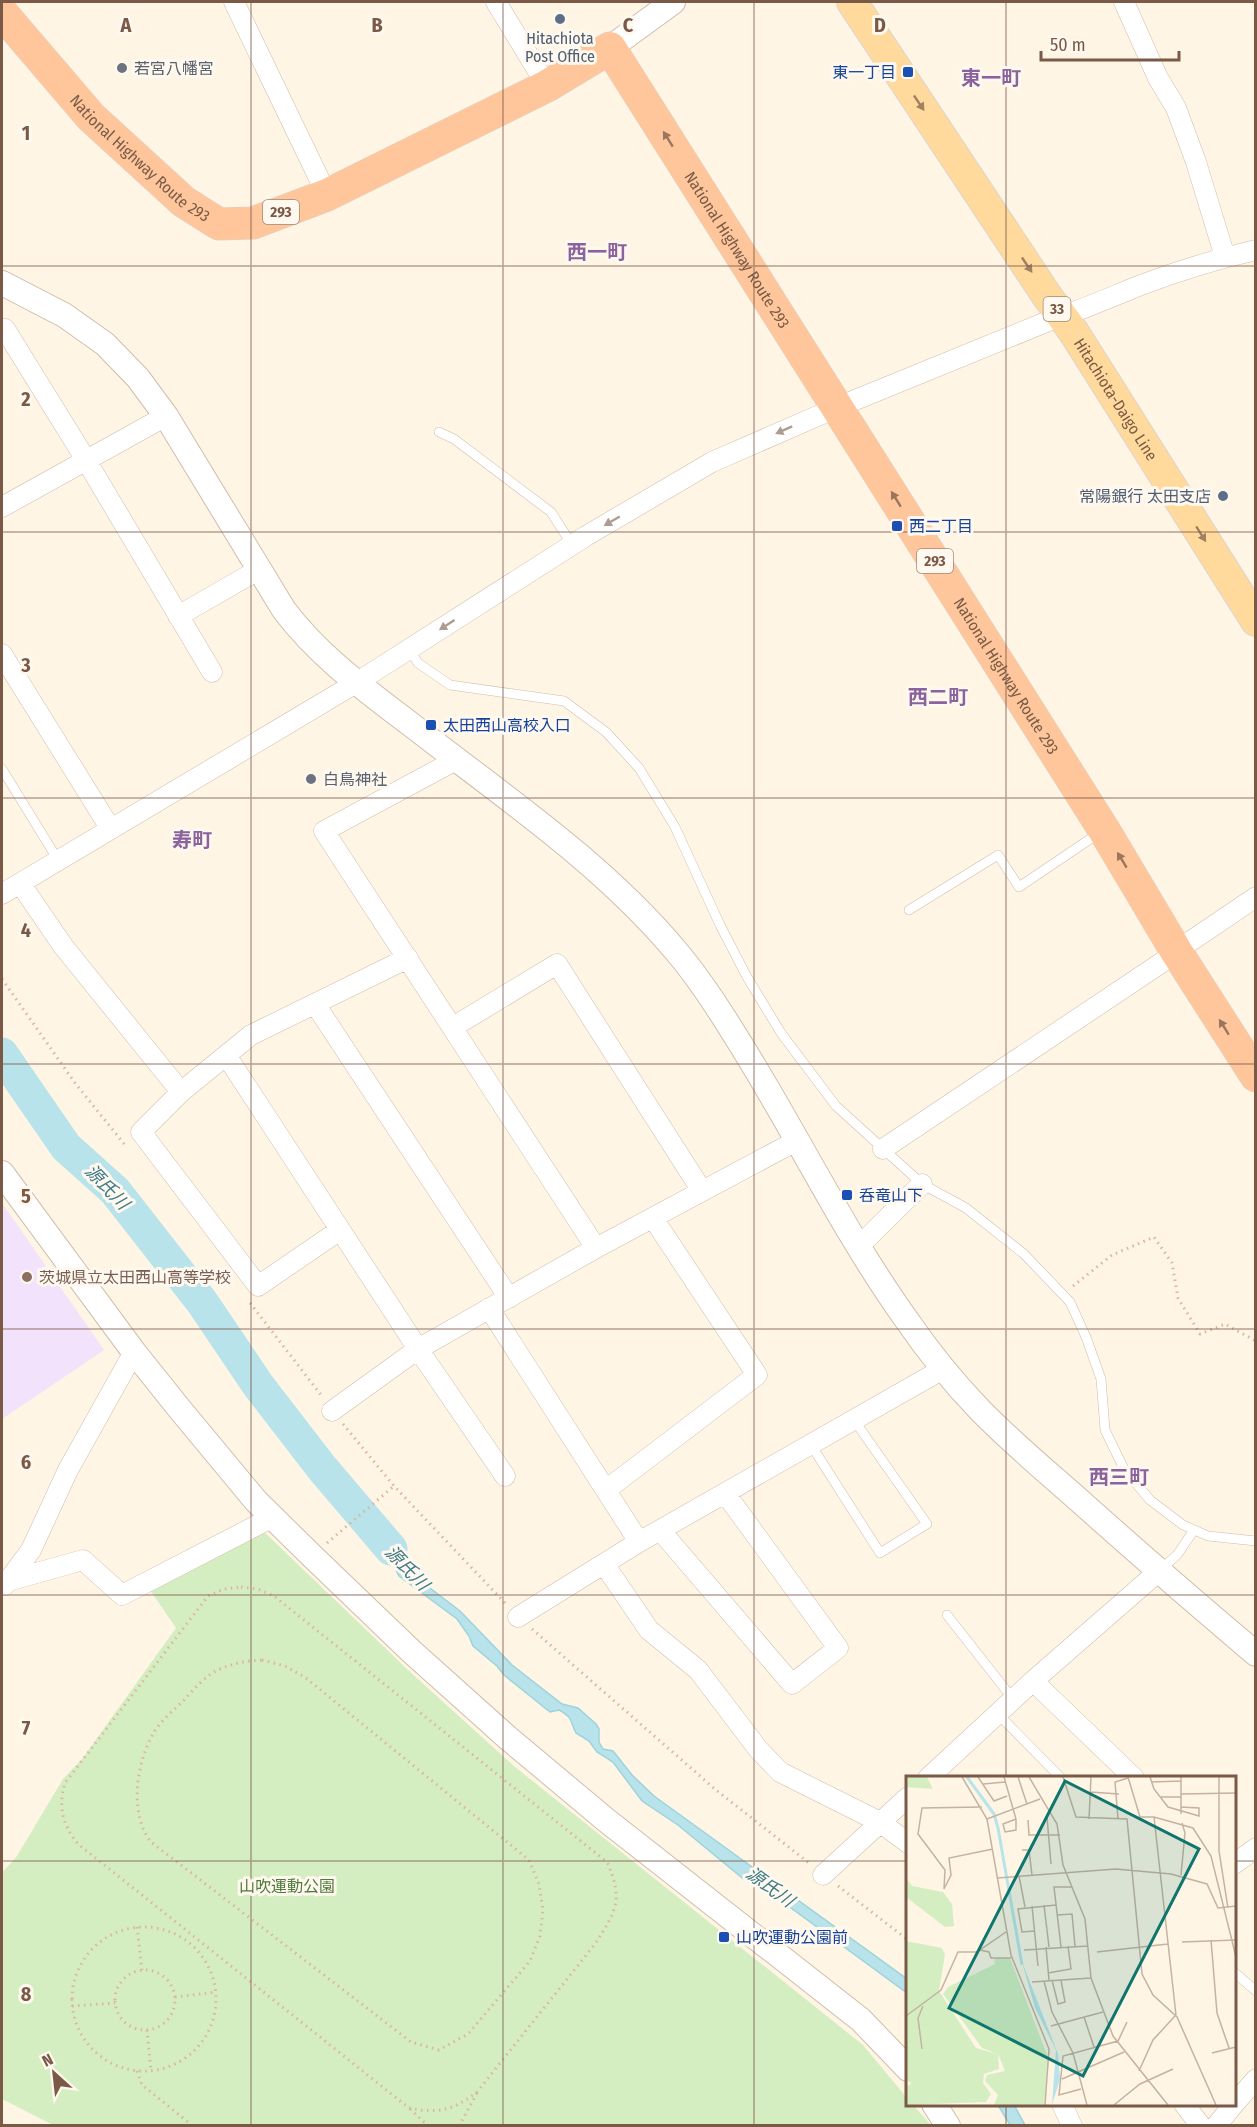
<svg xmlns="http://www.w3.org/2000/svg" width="1257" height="2127" viewBox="0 0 1257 2127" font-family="'Fira Sans Condensed','Noto Sans JP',sans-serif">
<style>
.education{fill:#f2e2fb}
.green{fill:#d4eec2}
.water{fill:#b8e3ea;stroke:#9dd3dd;stroke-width:1.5}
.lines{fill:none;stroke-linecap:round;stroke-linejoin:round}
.river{stroke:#b8e3ea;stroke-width:33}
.service-casing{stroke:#d1bcaa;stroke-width:10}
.minor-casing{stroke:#d1bcaa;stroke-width:21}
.tertiary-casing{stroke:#d1bcaa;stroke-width:26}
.primary-casing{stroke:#dcd4cf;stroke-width:32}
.trunk-casing{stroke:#dcd4cf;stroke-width:33}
.path{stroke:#dcb59d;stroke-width:3;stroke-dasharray:1.5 4.5;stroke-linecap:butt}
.service{stroke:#fff;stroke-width:9}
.minor{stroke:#fff;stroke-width:20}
.tertiary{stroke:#fff;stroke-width:24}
.primary{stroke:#ffda9c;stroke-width:30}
.trunk{stroke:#fec69a;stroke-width:32}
.oneway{fill:#a28060}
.oneway2{fill:#9b755c}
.oneway3{fill:#af9c91}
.grid{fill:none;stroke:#7a5a47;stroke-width:1.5;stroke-opacity:0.55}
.service-dot{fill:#5c6f8a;stroke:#fff8ee;stroke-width:2}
.worship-dot{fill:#6b7280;stroke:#fff8ee;stroke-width:2}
.transit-dot{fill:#1a4fb4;stroke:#fff8ee;stroke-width:2}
.education-dot{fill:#8d6e63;stroke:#fff8ee;stroke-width:2}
.labels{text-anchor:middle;stroke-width:6;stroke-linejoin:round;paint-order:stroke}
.shield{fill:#fff8ee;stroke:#a28979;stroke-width:1.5}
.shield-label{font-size:15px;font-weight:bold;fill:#7a5a47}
.service-label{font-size:16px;fill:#4e5e75;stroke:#fff8ee}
.worship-label{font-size:16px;fill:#5b616d;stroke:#fff8ee;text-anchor:start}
.transit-label{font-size:16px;fill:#164399;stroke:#fff8ee;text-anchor:start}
.street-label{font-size:16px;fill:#7a5a47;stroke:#fff8ee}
.education-label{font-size:16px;fill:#785e54;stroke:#fff8ee;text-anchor:start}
.park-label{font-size:16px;fill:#4e7b3c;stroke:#fff8ee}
.water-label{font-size:18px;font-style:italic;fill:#3c7b88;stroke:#fff8ee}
.quarter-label{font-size:20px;font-weight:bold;fill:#8a639e;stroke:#fff8ee}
.inset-river{fill:none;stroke:#b8e3ea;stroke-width:3}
.inset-road{fill:none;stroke:#c5b2a1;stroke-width:1.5}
.view{fill:#0f766e;fill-opacity:0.15;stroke:#0f766e;stroke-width:3}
.inset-edge{fill:none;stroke:#7a5a47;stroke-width:3}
.grid-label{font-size:20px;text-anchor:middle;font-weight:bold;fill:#7a5a47;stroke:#fff8ee;stroke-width:6;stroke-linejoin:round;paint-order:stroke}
</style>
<rect width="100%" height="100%" fill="#fef5e5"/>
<!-- education -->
<path class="education" d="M2,1203L104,1350L2,1419Z"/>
<!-- green -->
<path class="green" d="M260,1528L408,1670L515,1767L863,2045L907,2098L908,2104L913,2105L931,2125H53L2,2099V1873L17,1856L63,1779L82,1759L176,1628L150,1590Z"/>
<!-- water -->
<path class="water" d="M368,1512L369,1518L378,1528L392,1535L413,1575L460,1611L512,1665L562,1704L578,1708L596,1724L599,1729V1742L603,1749L613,1751L632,1775L654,1796L907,1979V1993L765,1889L746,1881L678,1825L642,1801L613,1762L597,1752L589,1741L576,1733C570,1722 574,1718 559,1710L550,1712L504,1675L497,1666L473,1646L469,1636L457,1619L399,1576L381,1539L357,1521Z
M998,2105H1014L1025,2125H1010Z"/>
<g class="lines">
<!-- river -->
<path class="river" d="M2,1054L66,1147L115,1191L202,1302L258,1385L322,1468L391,1549"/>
<!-- service casing -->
<g class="service-casing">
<path id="service" d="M439,432L454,439L551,512L572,545
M409,649L418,663L450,685L564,701L606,732L639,768L675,827L720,925L747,977L781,1033L836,1106L922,1184L966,1208L1024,1254L1070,1302L1086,1337L1101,1379L1105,1430L1124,1469L1150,1500L1183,1525L1208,1536L1256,1541
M2,769L58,860
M909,910L998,855L1019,887L1099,833
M811,1445L880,1553L927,1524L854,1420
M1161,1569L1177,1555L1194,1530
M947,1615L1013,1699
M998,1714L1061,1778
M1234,1972L1256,1991"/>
</g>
<!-- minor casing -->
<g class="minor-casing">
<path id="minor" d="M234,2L327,195
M496,2L547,86
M1124,2L1158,78L1176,108L1196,162L1225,257
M5,329L86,460L212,672
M2,507L166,416
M178,616L258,570
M2,654L110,828
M456,760L324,831L596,1248
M20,883L63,946L181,1092
M2,894L356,683L586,536L712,462L838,407L1051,320C1082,310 1111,297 1141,285C1178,271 1217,259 1256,250
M315,1004L509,1298
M453,1027L557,964L702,1191
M226,1055L418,1349L505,1476
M883,1149L1170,957L1176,951L1256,897
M340,1230L258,1286L141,1132L181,1092L251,1035L408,958
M858,1247L922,1184
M489,1308L639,1542
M332,1411L418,1349L596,1248L798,1140
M606,1490L757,1375L653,1218
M660,1530L792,1684L838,1648L725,1493
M604,1564L649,1630L698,1670L758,1749L780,1772L880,1822L908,1843
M8,1581L83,1560L122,1595L273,1517
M5,1585L31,1550L68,1470L134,1352
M518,1617L639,1542L943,1369
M1033,1681L1134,1778
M928,1778L1033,1681L1159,1571
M1234,1864L1256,1848
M823,1875L908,1797
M1062,2104L1072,2126
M1184,2104L1201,2126
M1234,2104L1256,2079
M1216,2126L1234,2104"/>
</g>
<!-- tertiary casing -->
<g class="tertiary-casing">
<path id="tertiary" d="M610,48L673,2
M2,283L64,315L105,344L138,378L166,416L284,610C321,659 370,693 418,730C507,799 603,864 676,951C700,979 719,1009 738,1040C796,1132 843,1231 906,1319C928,1351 952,1381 979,1409C1011,1442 1046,1471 1081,1502C1138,1553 1197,1604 1256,1654
M2,1173L134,1352L178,1407L256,1501L313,1557L412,1652L508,1738L606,1820L861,2020L908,2069
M934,2104L948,2126"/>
</g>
<!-- primary casing -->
<g class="primary-casing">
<g id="primary">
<path id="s1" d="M852,2L1047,296L1073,331L1256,621"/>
</g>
</g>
<!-- trunk casing -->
<g class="trunk-casing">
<g id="trunk">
<path id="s2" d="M2,13L91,117L184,202L219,224L253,223L327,195L547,86L610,48L1104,830L1176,951L1256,1076"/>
</g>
</g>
<!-- path -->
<path class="path" d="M2,979L75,1083L125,1145
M1073,1286L1112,1255L1154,1237L1172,1263L1178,1298L1200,1334L1225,1324L1256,1341
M250,1303L321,1395
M343,1424L394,1486L506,1604
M327,1543L394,1486
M241,1587L258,1589L274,1596L607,1862C624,1900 616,1911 595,1944L477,2092C454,2110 438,2114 409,2108L78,1844C62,1824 58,1807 65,1783L208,1596L224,1589Z
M532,1629L716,1790L809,1863
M262,1660L285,1666L306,1678L529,1860L539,1884L543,1910L540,1936L530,1961L468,2034L439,2050L411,2042L151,1842C129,1814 136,1764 153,1734C160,1721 174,1710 184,1700C194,1689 205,1676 218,1670C233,1663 246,1661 262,1660Z
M838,1886L908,1940
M72 1999a72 72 0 1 1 144 0a72 72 0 1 1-144 0Z
M137,1927L142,1970
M115 2000a30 30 0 1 1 60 0a30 30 0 1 1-60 0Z
M175,1997L216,1992
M72,2006L115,2003
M147,2030L151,2071
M137,2071L142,2085L193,2126
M410,2109L428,2126
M459,2126L477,2093"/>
<!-- service -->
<use href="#service" class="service"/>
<!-- minor -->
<use href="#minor" class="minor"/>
<!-- tertiary -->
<use href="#tertiary" class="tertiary"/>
<!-- primary -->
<use href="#primary" class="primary"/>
<!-- trunk -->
<use href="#trunk" class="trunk"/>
</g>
<!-- one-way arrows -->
<defs><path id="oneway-solid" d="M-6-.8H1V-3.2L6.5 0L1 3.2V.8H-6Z" transform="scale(1.5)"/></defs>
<g class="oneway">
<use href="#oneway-solid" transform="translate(919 103) rotate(56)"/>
<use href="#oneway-solid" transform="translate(1027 265) rotate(56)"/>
<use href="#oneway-solid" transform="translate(1201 534) rotate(58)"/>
</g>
<g class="oneway2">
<use href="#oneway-solid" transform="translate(668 139) rotate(-122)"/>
<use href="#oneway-solid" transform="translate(896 499) rotate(-122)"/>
<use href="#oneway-solid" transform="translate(1122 860) rotate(-121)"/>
<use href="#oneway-solid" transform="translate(1224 1027) rotate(-122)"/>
</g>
<g class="oneway3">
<use href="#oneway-solid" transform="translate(784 430) rotate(156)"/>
<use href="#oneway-solid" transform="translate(612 521) rotate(150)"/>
<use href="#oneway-solid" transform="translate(447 625) rotate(147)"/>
</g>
<!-- grid -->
<path class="grid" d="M251,2V2126M503,2V2126M754,2V2126M1006,2V1778M2,266H1256M2,532H1256M2,798H1256M2,1064H1256M2,1329H1256M2,1595H1256M2,1861H908M1234,1861H1256M1006,2104V2126"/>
<!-- markers -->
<g class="service-dot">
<circle cx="560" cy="19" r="6"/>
<circle cx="1223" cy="496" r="6"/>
</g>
<g class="worship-dot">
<circle cx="122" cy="68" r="6"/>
<circle cx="311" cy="779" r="6"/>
</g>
<g class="transit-dot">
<rect x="902" y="66" width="12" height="12" rx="3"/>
<rect x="891" y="520" width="12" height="12" rx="3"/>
<rect x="425" y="719" width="12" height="12" rx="3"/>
<rect x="841" y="1189" width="12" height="12" rx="3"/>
<rect x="718" y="1931" width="12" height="12" rx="3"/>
</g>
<circle class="education-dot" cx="27" cy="1277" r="6"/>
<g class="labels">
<!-- shield labels -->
<g class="shield">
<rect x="263" y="200" width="36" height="24" rx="4.5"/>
<rect x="1043.5" y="297" width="27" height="24" rx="4.5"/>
<rect x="917" y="549" width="36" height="24" rx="4.5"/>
</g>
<g class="shield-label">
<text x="281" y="217">293</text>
<text x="1057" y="314">33</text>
<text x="935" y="566">293</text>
</g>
<!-- service labels -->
<g class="service-label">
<text x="560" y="44">Hitachiota<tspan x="560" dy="18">Post Office</tspan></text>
<text x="1211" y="502" text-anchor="end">常陽銀行 太田支店</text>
</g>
<!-- worship labels -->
<g class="worship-label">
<text x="134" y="74">若宮八幡宮</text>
<text x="323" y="785">白鳥神社</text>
</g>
<!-- transit labels -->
<g class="transit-label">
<text x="896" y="78" text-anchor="end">東一丁目</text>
<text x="909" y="532">西二丁目</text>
<text x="443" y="731">太田西山高校入口</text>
<text x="859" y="1201">呑竜山下</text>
<text x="736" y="1943">山吹運動公園前</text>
</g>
<!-- street labels -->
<g class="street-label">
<text dy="6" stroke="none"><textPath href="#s2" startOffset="201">National Highway Route 293</textPath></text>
<text dy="6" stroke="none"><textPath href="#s2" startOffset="975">National Highway Route 293</textPath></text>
<text dy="6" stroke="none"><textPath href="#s1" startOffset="477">Hitachiota-Daigo Line</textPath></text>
<text dy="6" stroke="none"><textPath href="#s2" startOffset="1479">National Highway Route 293</textPath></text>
</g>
<!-- education labels -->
<g class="education-label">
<text x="39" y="1283">茨城県立太田西山高等学校</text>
</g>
<!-- park labels -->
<g class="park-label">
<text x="287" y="1892">山吹運動公園</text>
</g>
<!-- water labels -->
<g class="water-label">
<text transform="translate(107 1187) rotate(46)" y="6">源氏川</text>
<text transform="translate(407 1568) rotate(46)" y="6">源氏川</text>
<text transform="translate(770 1887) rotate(36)" y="6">源氏川</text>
</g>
<!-- quarter labels -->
<g class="quarter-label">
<text x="991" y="85">東一町</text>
<text x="597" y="259">西一町</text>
<text x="938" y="704">西二町</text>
<text x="192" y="847">寿町</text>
<text x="1119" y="1484">西三町</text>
</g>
</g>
<!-- overview -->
<g transform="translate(906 1776)">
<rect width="330" height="330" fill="#fef5e5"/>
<path d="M0,1H21L27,13L0,11ZM0,102L6,110L37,116L46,128L48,150L39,151L0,121ZM0,165L36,172L39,178L33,215L70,272L91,278L76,272L37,218L42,211L89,188L88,183L104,182L143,284L138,329H88L92,319L79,305L81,299L99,295L92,278L93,293L78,298L77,307L85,318L80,326L0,329V311L6,307L0,304Z" fill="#d4eec2"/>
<path d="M116,186L152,278L154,303L146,329L150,274L129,232Z" fill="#b8e3ea"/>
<path class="inset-river" d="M61,1L88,38L92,52L116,189"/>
<path class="inset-road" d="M56,1L81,43L105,179L143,273L139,329M72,1L88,25L101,20M98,1L110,43V54L99,56L97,48L110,43M112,1L121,28M123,1L151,48L157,89L179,143L185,202L207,260L262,329M157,1L170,41L221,43L236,198L247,219L271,241L310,329M222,1L234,41H248L270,239M244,1L248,13L262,31L293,40V32L275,31M275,1V38M313,1V75L322,132M245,6L275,5M77,8L99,6M184,16L213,18M275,18L330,17M255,21H275M76,31L16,32L12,58L39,94L38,113L45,99L43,82L87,73M141,41L145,88M248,41L287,52L305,80L330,181M81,43L134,23M183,43L185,1M212,43L209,6L222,2M122,44L123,59H154M116,74H123L126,99M275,99L279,57L276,47M113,100L119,131M91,102L210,93L265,98L301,108L312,132L330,130M138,129L143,171M126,130L132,190M151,139L166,138L169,170M128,155L116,156L112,133L150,129M305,164L311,237L323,272M276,166L330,164M140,171L143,204M155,171L148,111H166M74,174L83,176L85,182H105M118,174L182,170M191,176L262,168M142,197L165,193L162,170M146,204L152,228L159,226L155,204M138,205L146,236L167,277L181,329M126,206L185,202M0,240L35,214L52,176H71L100,156M178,241L188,271M145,250L197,236M16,273L12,242L17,230M306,277L330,271M233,295L247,264L269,240M156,303L218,276M175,313L153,319L157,280L212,265L221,246M208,329L234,308L267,293"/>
<path class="view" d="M159,5L293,73L177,300L43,232Z"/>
<rect width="330" height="330" class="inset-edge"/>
</g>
<g class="grid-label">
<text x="126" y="32">A</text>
<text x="377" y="32">B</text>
<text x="628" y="32">C</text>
<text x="880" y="32">D</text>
<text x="26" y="140">1</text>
<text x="26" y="406">2</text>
<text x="26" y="672">3</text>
<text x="26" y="937">4</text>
<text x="26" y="1203">5</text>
<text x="26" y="1469">6</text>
<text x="26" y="1735">7</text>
<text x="26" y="2001">8</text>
</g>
<!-- border -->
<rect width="1257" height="2127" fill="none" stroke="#7a5a47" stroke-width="6"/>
<!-- north arrow -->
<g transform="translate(54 2073) rotate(333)" stroke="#fff8ee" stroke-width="4.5" paint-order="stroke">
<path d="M0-4.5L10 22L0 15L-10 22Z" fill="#7a5a47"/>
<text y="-9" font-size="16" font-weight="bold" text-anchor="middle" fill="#7a5a47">N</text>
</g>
<!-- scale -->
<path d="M1041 51v9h138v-9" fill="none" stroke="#7a5a47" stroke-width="3"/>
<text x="1050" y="51" font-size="18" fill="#7a5a47" stroke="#fff8ee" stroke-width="4.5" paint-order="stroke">50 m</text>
</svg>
